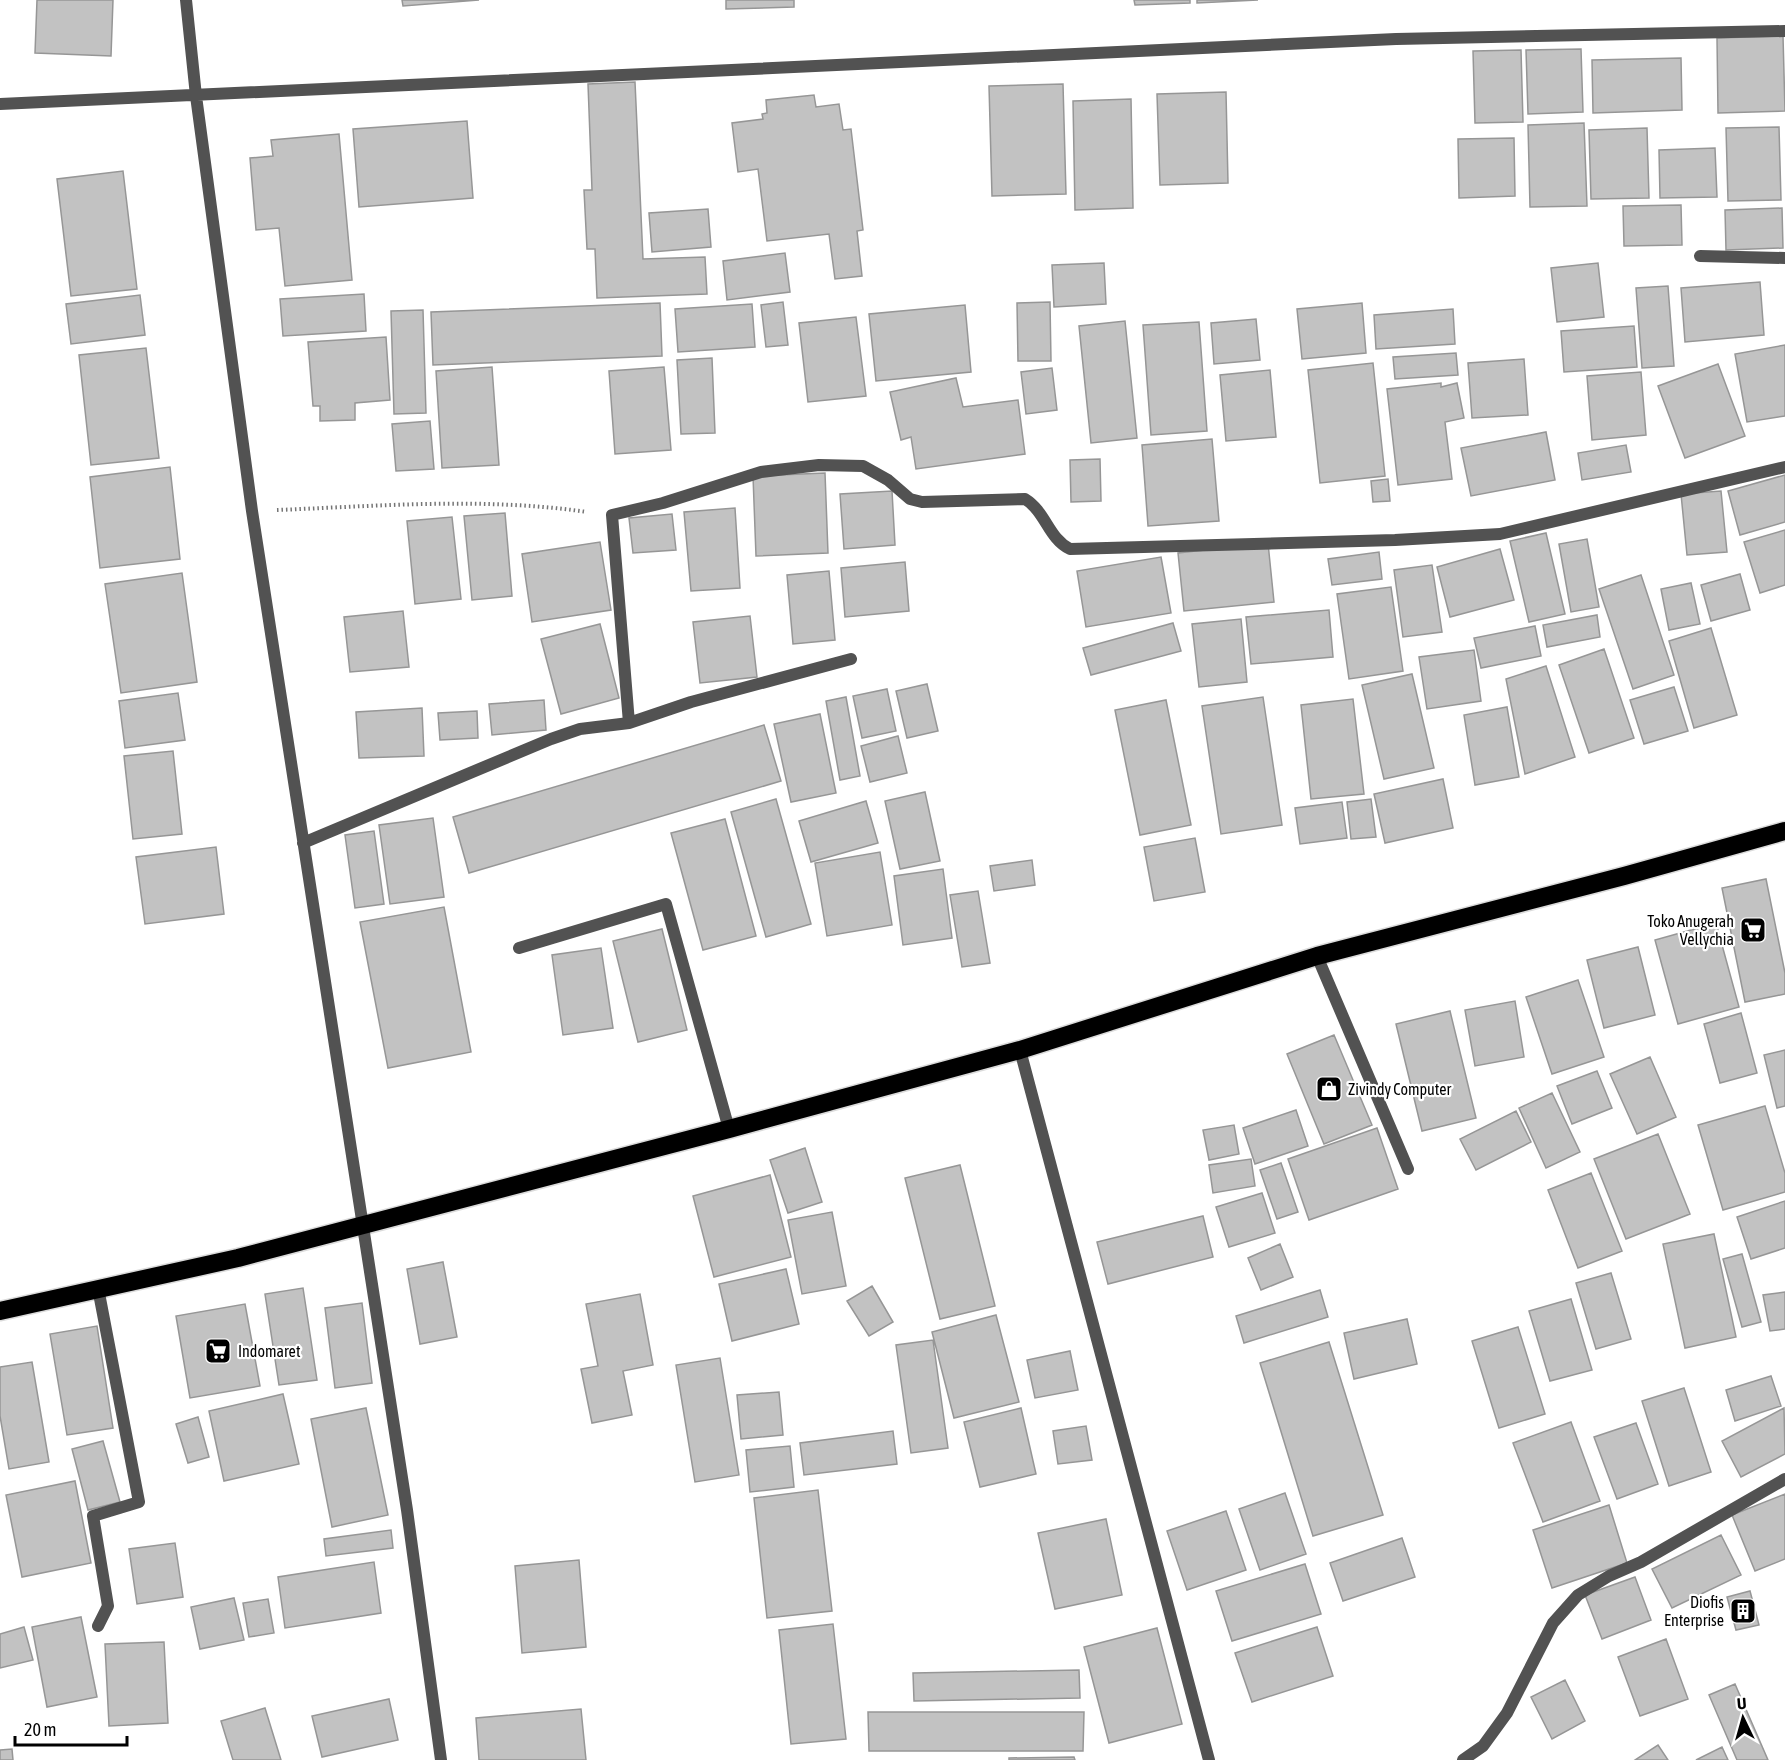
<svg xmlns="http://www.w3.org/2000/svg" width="1785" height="1760" viewBox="0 0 1785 1760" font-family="'Asap Condensed',sans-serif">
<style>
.building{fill:#c2c2c2;stroke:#969696;stroke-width:1.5}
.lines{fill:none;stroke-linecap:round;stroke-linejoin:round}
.highway-casing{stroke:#dbdbdb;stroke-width:21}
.path{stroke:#747474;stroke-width:4;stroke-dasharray:1.5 3;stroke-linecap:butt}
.lane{stroke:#525252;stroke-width:12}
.street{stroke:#525252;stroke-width:12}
.highway{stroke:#000;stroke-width:18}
.labels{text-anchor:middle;stroke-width:4.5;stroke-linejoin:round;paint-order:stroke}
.poi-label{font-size:16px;fill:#000;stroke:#fff;text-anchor:end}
</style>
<rect width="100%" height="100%" fill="#fff"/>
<!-- building -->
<path class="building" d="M37,0H113L111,56L35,53Z
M402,0H479L403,6Z
M726,0H794V7L726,9Z
M1134,0H1190V3L1135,5Z
M1197,0H1258L1197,3Z
M1783,36L1785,111L1718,113L1717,38Z
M1581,49L1583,112L1528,114L1526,50Z
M1521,50L1523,122L1475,123L1473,51Z
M1681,58L1682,110L1593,113L1592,60Z
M635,82L643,259L705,257L707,294L597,298L595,249H587L584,190H592L588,84Z
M1063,84L1066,194L992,196L989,86Z
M1226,92L1228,183L1160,185L1157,94Z
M814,95L816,107L839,104L843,130L851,129L863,230L857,231L862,276L835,279L829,234L767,241L758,169L738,172L732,123L763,119L762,114L767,113L766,100Z
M1131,99L1133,208L1075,210L1073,101Z
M467,121L473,198L359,207L353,129Z
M1584,123L1587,206L1530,207L1528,125Z
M1779,127L1781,200L1728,201L1726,128Z
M1647,128L1649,198L1591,199L1589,130Z
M339,134L352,280L285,286L279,228L256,230L250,158L273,156L271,140Z
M1514,138L1515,196L1459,198L1458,139Z
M1715,148L1717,197L1660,198L1659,150Z
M123,171L137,289L71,296L57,179Z
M1681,205L1682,245L1624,246L1623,206Z
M1782,208L1783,248L1726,250L1725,210Z
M708,209L711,247L652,252L649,213Z
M785,253L790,292L727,300L723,261Z
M1104,263L1106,304L1054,307L1052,265Z
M1598,263L1604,317L1557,322L1551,268Z
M1760,282L1764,335L1685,342L1681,288Z
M1668,286L1674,366L1642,368L1636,288Z
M364,294L366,331L283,336L280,299Z
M140,295L145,335L71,344L66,304Z
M783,302L788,345L766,347L761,305Z
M1050,302L1051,361H1018L1017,303Z
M660,303L662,356L433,365L431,312Z
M1362,303L1366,353L1302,359L1297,309Z
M752,304L755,347L678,352L675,309Z
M965,305L971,372L876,381L869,314Z
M1453,309L1455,344L1376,349L1374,315Z
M423,310L426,413L394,414L391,311Z
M856,317L866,396L808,402L799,323Z
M1256,319L1260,360L1214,364L1211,323Z
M1125,321L1137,438L1091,443L1079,326Z
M1199,322L1207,431L1151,435L1143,325Z
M1634,326L1637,367L1564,372L1561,331Z
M386,337L390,400L355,403V420L320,421V406H313L308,342Z
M1785,345V416L1747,422L1735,354Z
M146,348L159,458L91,465L79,355Z
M1456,353L1458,375L1395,379L1393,357Z
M712,358L715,433L681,434L677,360Z
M1524,359L1528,415L1472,418L1468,363Z
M1373,363L1385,476L1320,483L1308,370Z
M1718,364L1745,436L1685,458L1658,386Z
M492,367L499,465L442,468L436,371Z
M664,367L671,450L615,454L609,371Z
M1052,368L1057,410L1026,414L1021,372Z
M1270,370L1276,437L1226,441L1220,375Z
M1641,372L1646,435L1592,440L1587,376Z
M956,378L963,407L1018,400L1025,454L916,469L911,437L901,440L890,392Z
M1441,383V387L1457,383L1464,418L1445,422L1452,479L1398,485L1387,389Z
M430,421L434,469L396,471L392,424Z
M1546,432L1555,480L1471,496L1461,448Z
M1212,439L1219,521L1148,526L1142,445Z
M1626,445L1631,472L1582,480L1578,453Z
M1100,459L1101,501L1071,502L1070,460Z
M170,467L180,559L100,568L90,477Z
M825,473L828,553L756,556L753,476Z
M1785,475V522L1740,535L1728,491Z
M1388,479L1390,501L1373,502L1371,481Z
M892,491L895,545L844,549L840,494Z
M1721,491L1727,552L1687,555L1681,494Z
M735,508L740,588L691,591L684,512Z
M505,513L512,596L472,600L464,516Z
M672,514L676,550L633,553L629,518Z
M452,517L461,599L415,604L407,521Z
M1785,530V585L1760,593L1744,542Z
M1546,533L1565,614L1529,622L1510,541Z
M1587,539L1599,607L1571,612L1559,544Z
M600,542L611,610L532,622L522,554Z
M1268,543L1274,602L1184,611L1178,553Z
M1500,549L1514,600L1450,617L1437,567Z
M1379,552L1382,579L1332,585L1328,559Z
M1161,557L1171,613L1086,627L1077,571Z
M905,562L909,611L845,617L841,568Z
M1432,565L1442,632L1403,637L1394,570Z
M829,571L835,640L793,644L787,575Z
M182,573L197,682L121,693L105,584Z
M1740,574L1750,610L1711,621L1701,585Z
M1641,575L1674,675L1633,689L1599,589Z
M1691,583L1700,624L1669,630L1661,589Z
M1391,587L1403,671L1349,679L1337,594Z
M1329,610L1333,657L1251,664L1246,617Z
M403,611L409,667L350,672L344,617Z
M1597,615L1600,637L1547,647L1543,625Z
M750,616L757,677L700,683L693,622Z
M1241,619L1247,682L1199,687L1192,624Z
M1173,623L1181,651L1091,675L1083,648Z
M600,624L619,698L561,714L541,639Z
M1535,626L1541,656L1481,668L1474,638Z
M1711,628L1737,715L1694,728L1669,641Z
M1604,649L1634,738L1589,753L1559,665Z
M1474,650L1481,701L1427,709L1419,657Z
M1546,666L1575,757L1525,774L1506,679Z
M1412,674L1434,768L1384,779L1362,685Z
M927,684L938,731L907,738L896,691Z
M1674,687L1688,731L1644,744L1630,700Z
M887,689L896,731L862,738L853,696Z
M178,693L185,740L125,748L119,701Z
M846,697L860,776L840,780L826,701Z
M1263,697L1282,825L1221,834L1202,706Z
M1353,699L1364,794L1311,799L1301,705Z
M544,700L546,730L492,735L489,704Z
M1166,700L1191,825L1140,835L1115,710Z
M1507,707L1519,777L1475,785L1464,715Z
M422,708L424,756L359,758L356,712Z
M477,711L478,738L440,740L438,713Z
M820,714L836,793L791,802L774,724Z
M764,725L781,781L469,873L453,817Z
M898,736L907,773L870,782L861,746Z
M173,751L182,834L133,839L124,756Z
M1443,779L1453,828L1385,843L1374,794Z
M925,792L940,861L900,869L885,801Z
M776,799L811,924L766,937L731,812Z
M1371,799L1376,837L1351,839L1347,802Z
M866,801L878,843L811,862L799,821Z
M1342,802L1347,838L1300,844L1295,808Z
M433,818L444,897L390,904L379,825Z
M725,819L756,936L703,950L671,833Z
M374,831L384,904L355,908L345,835Z
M1195,838L1205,892L1154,901L1144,847Z
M216,847L224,914L145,924L136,857Z
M880,852L892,925L827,936L815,863Z
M1032,860L1035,885L994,891L990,866Z
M943,869L952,938L903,945L894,876Z
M1766,879L1785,973V994L1745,1002L1722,888Z
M978,891L990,963L962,967L950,895Z
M444,907L471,1052L388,1068L360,922Z
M1716,923L1739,1007L1678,1024L1655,940Z
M662,929L687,1030L638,1042L613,941Z
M1638,947L1655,1015L1604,1028L1587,960Z
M601,948L613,1028L563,1035L552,955Z
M1578,980L1604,1057L1552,1074L1526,997Z
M1515,1001L1524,1057L1475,1066L1465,1010Z
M1450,1011L1476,1118L1422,1131L1396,1024Z
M1741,1013L1757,1073L1720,1083L1704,1024Z
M1334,1035L1372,1125L1324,1144L1287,1054Z
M1785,1050V1106L1777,1108L1764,1055Z
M1650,1057L1676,1117L1637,1134L1610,1074Z
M1597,1071L1612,1108L1572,1124L1557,1086Z
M1552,1093L1580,1152L1546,1168L1519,1108Z
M1765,1106L1785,1173V1192L1723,1210L1698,1125Z
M1296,1110L1308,1146L1255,1164L1243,1128Z
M1516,1111L1531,1142L1476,1170L1460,1139Z
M1234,1125L1239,1154L1209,1160L1203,1130Z
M1377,1128L1398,1189L1309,1220L1288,1159Z
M1658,1134L1690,1214L1626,1239L1594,1159Z
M805,1148L822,1202L788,1213L770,1160Z
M1251,1159L1255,1186L1213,1193L1209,1165Z
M1281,1163L1298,1212L1277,1219L1260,1170Z
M960,1165L995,1306L940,1319L905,1178Z
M1591,1173L1622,1251L1578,1268L1548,1190Z
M770,1175L791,1257L714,1277L693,1196Z
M1262,1193L1275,1233L1229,1247L1216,1207Z
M1785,1201V1248L1751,1259L1737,1217Z
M832,1212L846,1286L802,1294L788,1220Z
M1203,1216L1213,1257L1108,1284L1097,1242Z
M1714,1234L1736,1337L1685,1348L1663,1244Z
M1280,1244L1293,1277L1261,1290L1248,1258Z
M1742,1254L1761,1322L1742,1327L1723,1259Z
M443,1262L457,1337L420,1344L407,1269Z
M786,1269L799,1324L732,1341L719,1284Z
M1611,1273L1631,1339L1596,1349L1576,1283Z
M872,1286L893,1322L869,1336L847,1301Z
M303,1288L317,1380L279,1385L265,1294Z
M1320,1290L1328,1317L1244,1343L1236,1316Z
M1785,1292V1329L1770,1331L1763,1295Z
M640,1294L653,1365L623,1371L632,1415L592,1423L581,1369L598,1366L586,1304Z
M1571,1299L1592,1370L1550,1381L1529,1311Z
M362,1303L372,1383L335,1388L325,1308Z
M245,1304L260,1386L190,1398L176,1316Z
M996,1315L1019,1402L954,1418L932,1332Z
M1407,1319L1417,1364L1354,1379L1344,1333Z
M97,1326L113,1428L67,1435L50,1334Z
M1518,1327L1545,1414L1499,1428L1472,1341Z
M933,1340L948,1448L911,1453L896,1345Z
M1329,1342L1383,1515L1313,1536L1260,1363Z
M1070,1351L1078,1390L1035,1398L1027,1360Z
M720,1358L739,1475L695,1482L676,1365Z
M32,1362L49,1462L9,1469L0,1416V1367Z
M1771,1376L1781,1406L1735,1421L1726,1390Z
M1684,1388L1711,1472L1669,1486L1642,1401Z
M779,1392L783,1435L741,1439L737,1395Z
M283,1394L299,1464L224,1481L209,1411Z
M366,1408L388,1515L332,1527L311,1419Z
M1021,1408L1036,1474L980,1487L964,1422Z
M1784,1408L1785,1454L1741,1477L1722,1441Z
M198,1417L209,1457L188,1463L176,1424Z
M1571,1422L1600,1501L1543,1522L1513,1443Z
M1636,1423L1658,1484L1617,1499L1594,1437Z
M1086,1426L1092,1460L1058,1464L1053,1431Z
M893,1431L897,1464L804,1475L800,1443Z
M103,1441L120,1502L88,1510L72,1449Z
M790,1446L794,1487L750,1492L746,1450Z
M75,1481L91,1563L22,1577L6,1495Z
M818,1490L832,1611L767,1618L754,1498Z
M1285,1493L1306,1554L1260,1570L1239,1509Z
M1785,1494V1559L1755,1571L1732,1515Z
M1609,1505L1627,1563L1552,1588L1533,1530Z
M1226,1511L1246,1570L1187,1590L1167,1531Z
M1106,1519L1122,1595L1055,1609L1038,1533Z
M391,1530L393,1548L326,1556L324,1539Z
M1721,1535L1741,1575L1672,1608L1652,1569Z
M1402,1538L1415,1577L1343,1601L1330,1563Z
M175,1543L183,1597L137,1604L129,1549Z
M579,1560L586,1647L522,1653L515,1566Z
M374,1562L381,1613L285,1628L278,1577Z
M1305,1564L1321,1614L1232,1641L1216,1591Z
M1635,1577L1651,1620L1602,1639L1585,1595Z
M1750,1591L1759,1625L1736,1630L1727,1597Z
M234,1598L244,1640L200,1649L191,1607Z
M268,1599L274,1633L249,1637L243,1603Z
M81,1617L97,1697L47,1707L32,1627Z
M833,1624L846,1739L791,1744L779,1630Z
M24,1627L33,1660L0,1668V1634Z
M1317,1627L1333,1676L1252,1702L1235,1653Z
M1157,1628L1182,1724L1109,1743L1084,1647Z
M1666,1639L1688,1699L1640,1716L1618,1657Z
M164,1642L168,1723L109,1726L105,1644Z
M1079,1670L1080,1698L914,1701L913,1673Z
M1565,1680L1585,1721L1552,1739L1531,1697Z
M1735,1684L1768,1760H1737L1709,1695Z
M389,1699L398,1740L322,1757L312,1716Z
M265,1708L281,1760H233L221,1721Z
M581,1709L586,1760H479L476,1718Z
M868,1712H1084L1083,1751H869Z
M1658,1745L1668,1760H1635Z
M1722,1747L1728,1760H1696Z
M12,1749L13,1760H0V1750Z
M1074,1757L1075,1760H1009V1758Z"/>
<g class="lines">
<!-- highway casing -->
<g class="highway-casing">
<path id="highway" d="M0,1311L238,1258L729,1129L1020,1050L1317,956L1624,876L1785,831"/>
</g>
<!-- path -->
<path class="path" d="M277,510C380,506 485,497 587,512"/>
<!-- lane -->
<path class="lane" d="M519,948L666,904L729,1129"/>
<!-- street -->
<path class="street" d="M186,0L196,96L252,511L407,1510L441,1760
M0,104L1396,39L1785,31
M1700,256L1785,258
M629,723L691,702L851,659
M303,843L551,739L580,729L629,723L612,515L663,503L761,472L819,465L863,466L888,480L910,499L922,502L1025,499C1046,512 1048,538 1070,549L1395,540L1500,534L1785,467
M1317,956L1408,1169
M1020,1050L1209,1760
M98,1288L139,1502L93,1516L108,1606L98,1626
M1463,1760L1483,1746L1507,1713L1553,1623L1578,1595L1609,1576L1641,1562L1785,1479"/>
<!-- highway -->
<use href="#highway" class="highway"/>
</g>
<!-- icons -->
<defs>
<g id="supermarket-square" transform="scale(1.35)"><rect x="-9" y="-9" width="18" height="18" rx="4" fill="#000" stroke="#fff"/><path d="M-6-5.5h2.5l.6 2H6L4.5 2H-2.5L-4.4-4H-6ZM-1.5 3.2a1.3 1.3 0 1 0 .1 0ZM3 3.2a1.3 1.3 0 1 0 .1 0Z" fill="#fff"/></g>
<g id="shop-square" transform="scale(1.35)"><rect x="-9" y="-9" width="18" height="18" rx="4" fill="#000" stroke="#fff"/><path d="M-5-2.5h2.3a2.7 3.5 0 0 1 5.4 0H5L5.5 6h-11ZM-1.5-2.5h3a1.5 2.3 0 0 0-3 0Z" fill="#fff"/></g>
<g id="building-square" transform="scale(1.35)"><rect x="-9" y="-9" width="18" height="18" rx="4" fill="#000" stroke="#fff"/><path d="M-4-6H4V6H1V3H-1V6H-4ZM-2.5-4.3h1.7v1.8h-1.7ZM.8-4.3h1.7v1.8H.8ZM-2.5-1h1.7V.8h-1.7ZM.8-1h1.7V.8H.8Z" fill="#fff"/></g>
</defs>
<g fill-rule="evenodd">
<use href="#supermarket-square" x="1753" y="930"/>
<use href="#shop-square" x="1329" y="1089"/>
<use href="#supermarket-square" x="218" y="1351"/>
<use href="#building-square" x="1743" y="1611"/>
</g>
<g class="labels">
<!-- poi labels -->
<g class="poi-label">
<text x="1734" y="927">Toko Anugerah<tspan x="1734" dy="18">Vellychia</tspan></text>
<text x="1348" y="1095" text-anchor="start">Zivindy Computer</text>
<text x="238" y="1357" text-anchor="start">Indomaret</text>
<text x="1724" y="1608">Diofis<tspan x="1724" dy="18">Enterprise</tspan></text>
</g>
</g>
<!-- north arrow -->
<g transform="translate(1743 1718) rotate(355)" stroke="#ffffff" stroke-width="4.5" paint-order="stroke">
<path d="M0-4.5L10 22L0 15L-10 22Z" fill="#000000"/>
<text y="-9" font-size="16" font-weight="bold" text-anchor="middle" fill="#000000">U</text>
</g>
<!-- scale -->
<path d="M15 1736v9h112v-9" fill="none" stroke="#000000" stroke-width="3"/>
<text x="24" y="1736" font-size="18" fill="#000000" stroke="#ffffff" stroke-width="4.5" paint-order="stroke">20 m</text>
</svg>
